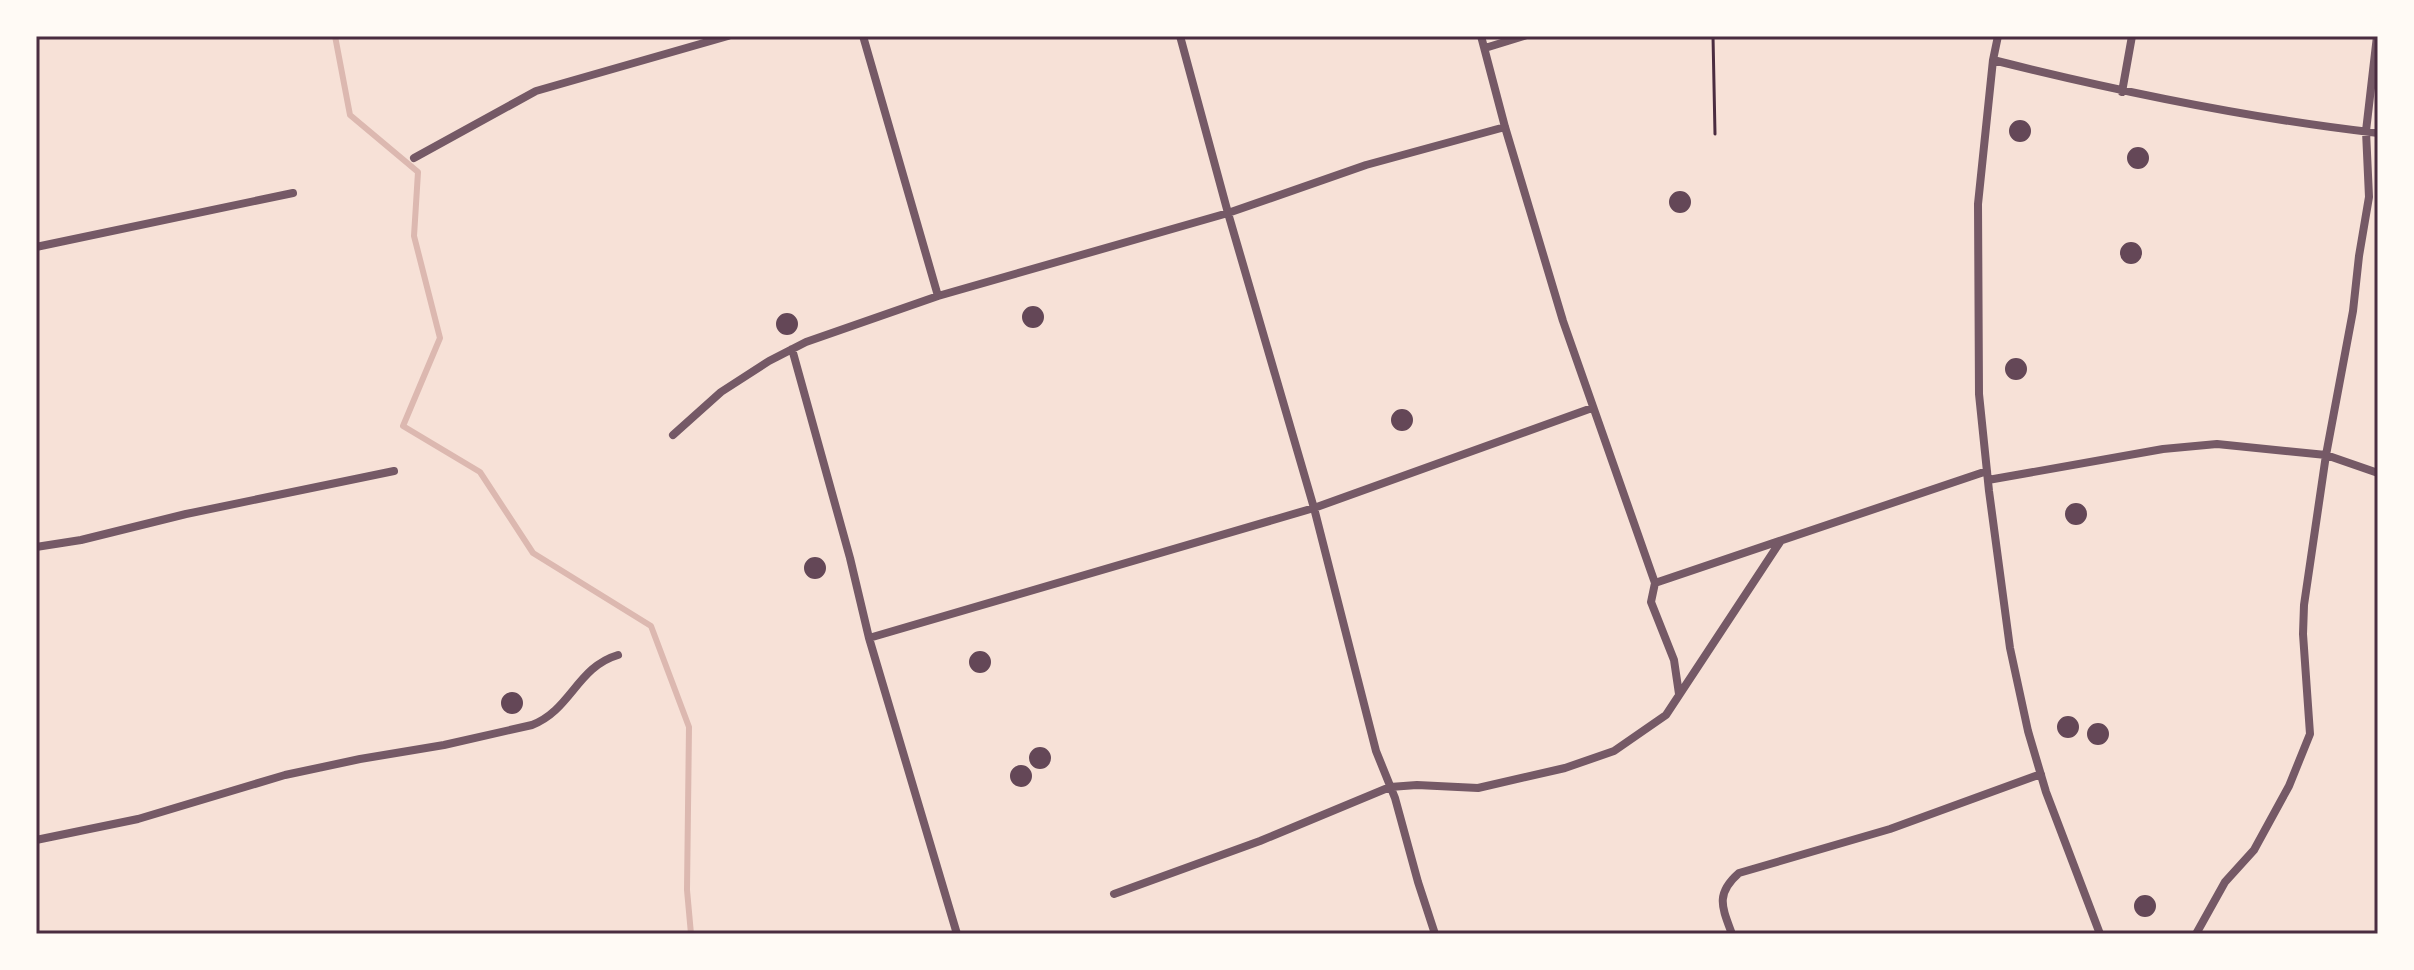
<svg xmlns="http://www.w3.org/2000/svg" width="2414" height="970" viewBox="0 0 2414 970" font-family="'Fira Sans Condensed',sans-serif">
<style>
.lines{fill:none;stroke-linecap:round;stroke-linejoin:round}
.stream{stroke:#dcb8b0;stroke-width:6}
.building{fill:#644757}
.path{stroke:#4a2c40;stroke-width:3}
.minor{stroke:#755966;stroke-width:8}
.neatline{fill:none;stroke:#4a2c40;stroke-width:3}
</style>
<rect width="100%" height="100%" fill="#f7e1d7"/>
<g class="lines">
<!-- stream -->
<path class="stream" d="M335,36L350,115L418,172L414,236L440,338L403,426L480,472L533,553L651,626L689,727L687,890L691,934"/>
</g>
<!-- building -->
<path class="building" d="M2009 131a11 11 0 1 1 22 0a11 11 0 1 1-22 0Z
M2127 158a11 11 0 1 1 22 0a11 11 0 1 1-22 0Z
M1669 202a11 11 0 1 1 22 0a11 11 0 1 1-22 0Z
M2120 253a11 11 0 1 1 22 0a11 11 0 1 1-22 0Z
M1022 317a11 11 0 1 1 22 0a11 11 0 1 1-22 0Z
M776 324a11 11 0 1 1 22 0a11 11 0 1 1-22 0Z
M2005 369a11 11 0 1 1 22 0a11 11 0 1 1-22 0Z
M1391 420a11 11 0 1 1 22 0a11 11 0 1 1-22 0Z
M2065 514a11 11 0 1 1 22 0a11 11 0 1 1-22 0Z
M804 568a11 11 0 1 1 22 0a11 11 0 1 1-22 0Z
M969 662a11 11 0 1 1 22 0a11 11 0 1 1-22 0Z
M501 703a11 11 0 1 1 22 0a11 11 0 1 1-22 0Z
M2057 727a11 11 0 1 1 22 0a11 11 0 1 1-22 0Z
M2087 734a11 11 0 1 1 22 0a11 11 0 1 1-22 0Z
M1029 758a11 11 0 1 1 22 0a11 11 0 1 1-22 0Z
M1010 776a11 11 0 1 1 22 0a11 11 0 1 1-22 0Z
M2134 906a11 11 0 1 1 22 0a11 11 0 1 1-22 0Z"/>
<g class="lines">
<!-- path -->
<path class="path" d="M1713,36L1715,134"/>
<!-- minor -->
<path class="minor" d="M863,36L938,296
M1180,36L1228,213L1314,508L1376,751L1395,798L1418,882L1435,934
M1481,36L1505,127L1563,321L1655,583L1651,602L1674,660L1679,694
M1998,36L1993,60L1978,204L1979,394L1989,491L2010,648L2028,731L2046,792L2100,934
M1485,48L1524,36
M1993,60C2121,92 2246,118 2378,133
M2122,92L2132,36
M414,158L536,91L728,36
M36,247L293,193
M792,349L850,558L869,638L957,934
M673,435L721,392L769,361L806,342L938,296L1228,213L1366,165L1505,127
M1988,480L2163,449L2217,444L2326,455L2378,473
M36,547L81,540L186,514L394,471
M1655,583L1987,471
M869,638L1314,508L1592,408
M36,840L138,819L285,775L360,759L444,745L532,725C571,710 577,667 618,655
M1114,894L1260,841L1390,787L1417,785L1478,788L1565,768L1614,751L1666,715L1780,542
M1732,934C1722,907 1715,894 1739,873L1890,829L2041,774
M2196,934L2225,882L2254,850L2289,786L2310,734L2303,634L2304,605L2326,455L2353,311L2359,256L2369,197L2366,131L2377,36"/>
</g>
<!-- border -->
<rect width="2414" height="970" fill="none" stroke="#fffaf5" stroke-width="76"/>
<rect x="38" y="38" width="2338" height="894" class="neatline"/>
</svg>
